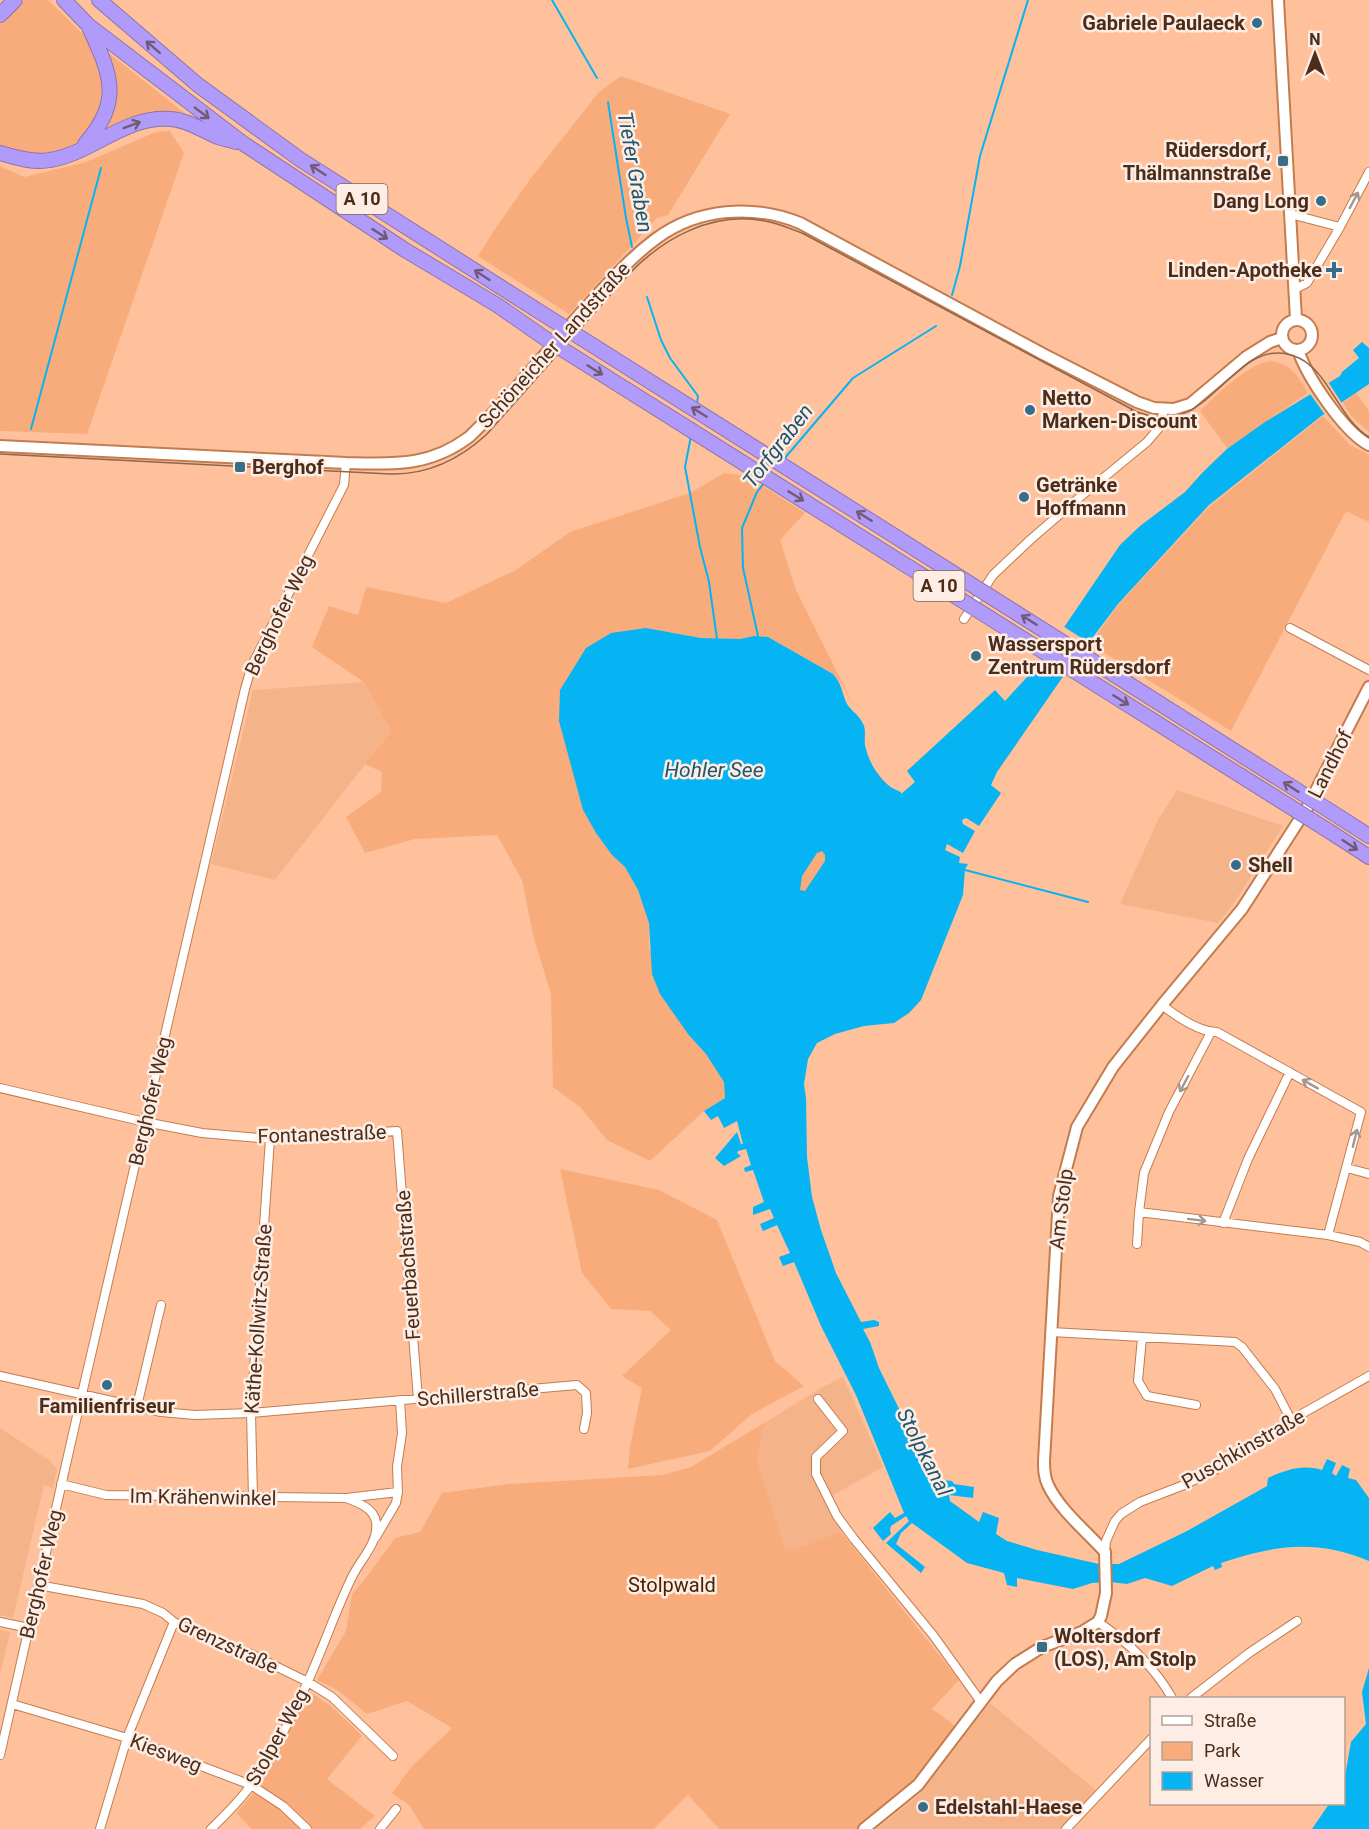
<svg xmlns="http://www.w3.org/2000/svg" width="1369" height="1829" viewBox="0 0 1369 1829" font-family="Roboto,sans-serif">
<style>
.built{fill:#f5b38a}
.green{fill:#f8ac7c}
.water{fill:#06b4f3;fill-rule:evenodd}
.pier{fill:#fec19b}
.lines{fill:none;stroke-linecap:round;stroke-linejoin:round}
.stream{stroke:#06b4f3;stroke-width:2}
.street-casing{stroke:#c47c4e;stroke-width:10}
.secondary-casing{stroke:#c47c4e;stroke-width:14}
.highway-casing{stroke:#8d74ac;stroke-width:16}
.street{stroke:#fff;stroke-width:8}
.secondary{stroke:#fff;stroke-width:10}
.highway{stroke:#b09bfb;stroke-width:14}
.tram{stroke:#8f654b;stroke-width:1.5}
.highway-bridge-casing{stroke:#8d74ac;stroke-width:16;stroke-linecap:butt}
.highway-bridge{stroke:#b09bfb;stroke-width:14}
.oneway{stroke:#735974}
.oneway2{stroke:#a5968c}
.poi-dot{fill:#376d89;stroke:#fdede4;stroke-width:2}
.labels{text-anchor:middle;stroke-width:5;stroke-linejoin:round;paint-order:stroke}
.shield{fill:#fdede4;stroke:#806757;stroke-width:1.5}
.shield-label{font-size:18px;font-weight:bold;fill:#4b2d1a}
.poi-label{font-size:20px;font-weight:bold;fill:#4b2d1a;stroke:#fdede4;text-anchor:start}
.street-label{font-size:20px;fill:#4b2d1a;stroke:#fdede4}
.park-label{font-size:20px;fill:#492204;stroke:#fdede4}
.water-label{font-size:21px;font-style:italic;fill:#1f5670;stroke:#fdede4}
</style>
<rect width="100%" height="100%" fill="#fec19b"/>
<!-- built -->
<path class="built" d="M364,682L391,731L275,880L211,864L253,690Z
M1177,790L1283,826L1232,906L1218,923L1120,904L1158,820Z
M843,1377L883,1467L833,1495L841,1532L786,1552L757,1460L764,1423L821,1388Z
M0,1428L49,1460L57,1469L53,1488L44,1485L13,1618L0,1615Z
M0,1630L10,1632L0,1676Z
M990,1703L1097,1791L1062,1829H877L920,1794Z"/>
<!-- green -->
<path class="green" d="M25,0H48L87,38L100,58L106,91L92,130L77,143L57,152L39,154L20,152L0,146V24Z
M100,46L192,119L168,115L90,142L109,117Z
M621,76L730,114L668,215L657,218L569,314L478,256L497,226L531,178L599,92Z
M170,131L184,153L87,434L0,431V166L24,177L86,162L156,132Z
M1270,361C1292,364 1297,375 1308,393L1227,448L1200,411C1216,395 1247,365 1270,361Z
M1356,393L1369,411V432L1351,416L1343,403Z
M1323,416L1350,445L1369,455V522L1346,511L1231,731L1090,644L1119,604L1209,507Z
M724,473L747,476L805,513L780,540L796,590L855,708L840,682L833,674L768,637L754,636L740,639L701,638L646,628L573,671L560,690L583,810L596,833L612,855L625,867L638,890L649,923V949L724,977L876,771L890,788L899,791L725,1098L704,1111L650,1161L607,1140L580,1107L553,1087L551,994L533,935L522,880L497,835L415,839L365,853L346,817L381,792L382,772L365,764L391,731L364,682L312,647L329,606L358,615L366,587L446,603L516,570L570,532L690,493Z
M560,1169L659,1190L717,1220L775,1361L804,1386L752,1414L710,1451L628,1469L630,1447L642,1388L622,1376L671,1330L650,1311L611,1309L582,1273Z
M764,1423L757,1460L786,1552L841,1532L959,1680L932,1709L961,1730L918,1785L859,1829H719L688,1795L654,1829H424L409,1805L392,1793L412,1766L452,1728L407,1701L367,1714L337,1690L317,1680L346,1631L352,1594L365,1579L395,1538L420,1532L442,1493L509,1484L662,1475L691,1467Z
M310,1692L331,1706L362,1736L327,1779L375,1816L360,1829H252L236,1813L261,1785Z"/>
<!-- water -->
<path class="water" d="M1362,342L1369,348V384L1320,417L1209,505L1118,604L1062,678L997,772L991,785L1001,793L979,826L966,818L962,820L963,824L975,831L963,853L947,844L945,850L960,857L959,863L968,864L965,869L963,895L921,1000L909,1013L894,1023L864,1026L835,1034L817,1043L808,1059L804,1084L806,1098L807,1157L812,1197L821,1230L836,1273L861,1322L874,1320L879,1322V1326L863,1329L870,1342L879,1368L932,1476L934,1479L952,1481L954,1484L974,1487L973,1498L949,1495L950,1501L979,1522L983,1512L999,1518L996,1534L1007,1541L1037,1550L1099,1564H1119L1187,1531L1267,1486L1268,1478C1286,1470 1302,1464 1322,1470L1327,1459L1336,1463L1332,1473L1336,1476L1342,1465L1350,1469L1348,1478L1356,1480L1369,1498V1561C1316,1539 1273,1545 1221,1563L1222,1567L1215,1570L1213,1566L1172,1586L1145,1578L1127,1584L1111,1582L1092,1583L1073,1589L1017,1578V1587L1007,1585L1004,1573L967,1563L912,1523L901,1533L896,1544L925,1567L921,1573L886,1543L909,1521L906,1516L891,1526L890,1530L891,1534L883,1541L873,1528L890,1512L895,1518L904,1513L856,1395L821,1326L794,1262L783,1266L779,1257L790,1253L777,1225L763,1231L760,1224L774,1218L770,1209L753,1215V1207L764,1202L753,1170L745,1172L744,1168L751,1165L746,1149L738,1151L737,1153L741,1156L724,1166L715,1158L737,1132L741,1144H743L737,1121L724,1128L718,1116L711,1120L704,1111L725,1098L724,1082L706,1054L688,1034L660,994L652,974L649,923L638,890L625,867L612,855L596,833L583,810L559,721L560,690L586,648L611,633L646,628L701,638L740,639L754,636L768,637L833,674C843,685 841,692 847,704C851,711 860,715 864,726C866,732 864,739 865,745C869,764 882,786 901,792V794L915,782L907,771L995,690L1005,701L1039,664L1120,545L1140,526L1185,492L1203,472L1228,448L1265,422L1340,376L1342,372L1359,358L1353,350ZM822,851L825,855V861L805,891L800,890L802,876L817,853Z
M1369,1668V1829H1312L1329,1804H1344V1782L1351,1742L1366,1724L1362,1692Z"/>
<!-- pier -->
<path class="pier" d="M1327,380L1343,405L1326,416L1308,391Z
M1061,625L1091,644L1066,678L1038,660Z"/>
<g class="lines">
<!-- stream -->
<path class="stream" d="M552,0L597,78
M608,102L626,218L632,247
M952,295L960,266L980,156L1028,0
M647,297L661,340L670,358L698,396L697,404
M31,429L101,168
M691,436L685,467L700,547L709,582L717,639
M784,459L853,378L936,326
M758,636L743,568L742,528L757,492L765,482
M965,870L1088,902"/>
<!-- street casing -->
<g class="street-casing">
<path id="street" d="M1290,214L1340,227
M1295,289L1307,283L1340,227L1369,172
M964,619L993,575L1030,540L1074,502L1147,442L1159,428L1164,410
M1290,628L1369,670
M1162,1005C1176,1016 1198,1032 1217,1032L1361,1112L1328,1235
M0,1088L145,1122L202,1133L270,1139L397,1131L418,1399
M1347,1168L1369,1174
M1139,1212L1328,1235L1360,1242L1369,1247
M1223,1223L1248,1159L1290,1072
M1137,1244L1139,1212L1144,1173L1169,1112L1211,1032
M1051,1332L1235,1342L1242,1347L1275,1389L1291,1420
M1142,1338L1138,1381L1147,1396L1196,1405
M0,1376L161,1412L195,1415L251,1413L577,1385L586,1393L587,1413L584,1429
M818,1399L843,1431L816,1457V1474L837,1516L854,1539L933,1635L981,1702
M137,1406L161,1305
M61,1484L106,1495L346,1498L398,1492
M253,1498L251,1413L270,1139
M376,1537L396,1503L398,1492L397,1467L402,1433L400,1400
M1105,1552L1106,1541L1115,1521L1121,1514L1140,1502L1184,1485L1215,1470L1291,1420L1369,1376
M38,1585L143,1604L163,1613L174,1622L195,1632L253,1655L308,1682L332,1697L393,1756
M0,1622L29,1628
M1098,1622C1128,1642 1154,1666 1172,1698
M1191,1698L1249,1653L1297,1621
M12,1704L127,1738L251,1785L283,1806L307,1829
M0,1755L82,1394L245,689L252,665L344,485L346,463
M100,1829L127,1738L174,1622
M211,1829C225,1815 240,1801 251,1785C273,1754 293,1715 308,1681C324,1646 336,1609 353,1575C361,1559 379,1542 376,1522C374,1508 357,1502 346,1498
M380,1829L396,1809
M1066,1829L1152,1738"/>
</g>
<!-- secondary casing -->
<g class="secondary-casing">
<path id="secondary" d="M1278,0L1296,319
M1282 335a15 15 0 1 1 30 0a15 15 0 1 1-30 0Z
M1298,350C1307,377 1344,432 1369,445
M0,446L346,463C394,464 429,467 469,437C509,399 543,356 579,315C604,288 627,260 657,238C698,208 753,204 800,223L1043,354L1137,402L1154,408L1174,409L1190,404L1246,357L1270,342L1282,338
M864,1829L918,1785L997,1681L1015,1664L1042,1647L1082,1632L1098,1622L1101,1616L1106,1593L1105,1552C1087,1532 1059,1509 1048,1485C1044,1477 1044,1469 1044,1461L1059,1196L1077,1127L1113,1067L1162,1005L1242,909L1307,808L1369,687"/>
</g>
<!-- highway casing -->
<g class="highway-casing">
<path id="highway" d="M64,0L88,25L244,144L405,250L497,305L546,339
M99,0L198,85L301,160L532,307
M0,15L15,0
M85,144C123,100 111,75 89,27
M0,153C16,158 34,163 50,160C93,153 125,115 171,119C188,120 203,131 218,137C224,139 230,140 236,142
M1341,818L1369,836
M1332,833L1369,857"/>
</g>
<!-- street -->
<use href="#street" class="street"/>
<!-- secondary -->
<use href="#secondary" class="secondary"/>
<!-- highway -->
<use href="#highway" class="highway"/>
<!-- tram -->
<path class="tram" d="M1131,410C1146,415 1160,420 1176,416C1220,406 1247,333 1299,358C1330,373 1338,418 1369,437
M0,454L390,474C428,475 460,459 487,434L628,275C663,238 712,211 765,221C778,223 791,229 804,234L1139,413"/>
<!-- highway-bridge casing -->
<g class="highway-bridge-casing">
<path id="highway-bridge" d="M532,307L1341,818
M546,339L1332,833"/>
</g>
<!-- highway-bridge -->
<use href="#highway-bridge" class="highway-bridge"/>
</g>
<!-- one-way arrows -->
<defs><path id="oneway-shaft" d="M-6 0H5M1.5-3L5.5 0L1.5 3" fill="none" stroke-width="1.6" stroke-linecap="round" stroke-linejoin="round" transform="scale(1.5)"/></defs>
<g class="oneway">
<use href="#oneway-shaft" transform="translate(153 47) rotate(-139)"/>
<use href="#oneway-shaft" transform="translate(202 113) rotate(37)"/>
<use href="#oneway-shaft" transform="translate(132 125) rotate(-20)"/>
<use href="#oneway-shaft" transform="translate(318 170) rotate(-147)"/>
<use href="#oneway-shaft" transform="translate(380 234) rotate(33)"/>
<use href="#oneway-shaft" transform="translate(482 275) rotate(-147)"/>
<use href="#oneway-shaft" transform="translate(595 370) rotate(32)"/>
<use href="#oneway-shaft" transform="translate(699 412) rotate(-148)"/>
<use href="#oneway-shaft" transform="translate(796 496) rotate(32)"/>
<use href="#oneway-shaft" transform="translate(864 516) rotate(-148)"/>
<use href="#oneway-shaft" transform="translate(1029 620) rotate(-148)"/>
<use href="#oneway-shaft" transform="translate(1121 700) rotate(32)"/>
<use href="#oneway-shaft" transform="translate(1291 787) rotate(-147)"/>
<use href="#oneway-shaft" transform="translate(1350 845) rotate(33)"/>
</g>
<g class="oneway2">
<use href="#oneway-shaft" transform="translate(1354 200) rotate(-62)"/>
<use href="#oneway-shaft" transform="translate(1184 1084) rotate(118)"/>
<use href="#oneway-shaft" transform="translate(1310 1084) rotate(-151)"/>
<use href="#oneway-shaft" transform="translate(1355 1138) rotate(-76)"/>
<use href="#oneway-shaft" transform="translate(1197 1220) rotate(7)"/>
</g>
<!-- markers -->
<g class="poi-dot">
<circle cx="1257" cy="23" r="6"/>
<rect x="1277" y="155" width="12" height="12" rx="3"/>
<circle cx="1321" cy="201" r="6"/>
<path d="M1331 261h6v6h6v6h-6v6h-6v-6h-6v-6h6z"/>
<circle cx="1030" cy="410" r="6"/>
<rect x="234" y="461" width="12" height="12" rx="3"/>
<circle cx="1024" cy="497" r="6"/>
<circle cx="976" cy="656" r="6"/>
<circle cx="1236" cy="865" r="6"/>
<circle cx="107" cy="1385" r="6"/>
<rect x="1036" y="1641" width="12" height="12" rx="3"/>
<circle cx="923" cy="1807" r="6"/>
</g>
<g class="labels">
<!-- shield labels -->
<g class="shield">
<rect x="336.5" y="184" width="51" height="30" rx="4.5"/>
<rect x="913.5" y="571" width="51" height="30" rx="4.5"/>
</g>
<g class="shield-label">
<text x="362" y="205">A 10</text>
<text x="939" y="592">A 10</text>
</g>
<!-- poi labels -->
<g class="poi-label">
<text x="1245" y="30" text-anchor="end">Gabriele Paulaeck</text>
<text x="1271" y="157" text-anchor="end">Rüdersdorf,<tspan x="1271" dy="23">Thälmannstraße</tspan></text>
<text x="1309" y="208" text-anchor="end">Dang Long</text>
<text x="1322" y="277" text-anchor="end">Linden-Apotheke</text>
<text x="1042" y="405">Netto<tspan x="1042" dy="23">Marken-Discount</tspan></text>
<text x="252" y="474">Berghof</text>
<text x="1036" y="492">Getränke<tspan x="1036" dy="23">Hoffmann</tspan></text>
<text x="988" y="651">Wassersport<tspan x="988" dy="23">Zentrum Rüdersdorf</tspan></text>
<text x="1248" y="872">Shell</text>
<text x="107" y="1413" text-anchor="middle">Familienfriseur</text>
<text x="1054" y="1643">Woltersdorf<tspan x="1054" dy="23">(LOS), Am Stolp</tspan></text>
<text x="935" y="1814">Edelstahl-Haese</text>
</g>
<!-- street labels -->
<g class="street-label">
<text transform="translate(554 345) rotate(-48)" y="7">Schöneicher Landstraße</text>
<text transform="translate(279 615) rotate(-64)" y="7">Berghofer Weg</text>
<text transform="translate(1330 764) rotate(-63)" y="7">Landhof</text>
<text transform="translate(150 1101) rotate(-77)" y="7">Berghofer Weg</text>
<text transform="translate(322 1134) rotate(-2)" y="7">Fontanestraße</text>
<text transform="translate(1061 1209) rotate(-83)" y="7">Am Stolp</text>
<text transform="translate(408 1265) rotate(-94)" y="7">Feuerbachstraße</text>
<text transform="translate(258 1319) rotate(-86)" y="7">Käthe-Kollwitz-Straße</text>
<text transform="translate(478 1394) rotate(-5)" y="7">Schillerstraße</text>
<text transform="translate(1243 1449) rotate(-30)" y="7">Puschkinstraße</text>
<text transform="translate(203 1497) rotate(1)" y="7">Im Krähenwinkel</text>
<text transform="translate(41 1574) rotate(-77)" y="7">Berghofer Weg</text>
<text transform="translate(228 1645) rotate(25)" y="7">Grenzstraße</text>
<text transform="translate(277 1737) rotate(-61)" y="7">Stolper Weg</text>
<text transform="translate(166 1753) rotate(21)" y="7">Kiesweg</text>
</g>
<!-- park labels -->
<g class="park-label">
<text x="672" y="1592">Stolpwald</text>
</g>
<!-- water labels -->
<g class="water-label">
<text transform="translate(635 172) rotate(80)" y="7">Tiefer Graben</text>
<text transform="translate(778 446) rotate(-52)" y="7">Torfgraben</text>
<text x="714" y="777">Hohler See</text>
<text transform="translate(924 1452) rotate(63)" y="7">Stolpkanal</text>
</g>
</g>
<!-- legend -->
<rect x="1150" y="1697" width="195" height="108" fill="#fdede4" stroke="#b6a093" stroke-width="1.5"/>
<rect x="1162" y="1716" width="30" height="9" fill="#ffffff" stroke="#b6a093" stroke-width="1.5"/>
<text x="1204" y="1727" font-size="18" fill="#4b2d1a">Straße</text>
<rect x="1162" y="1742" width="30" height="18" fill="#f8ac7c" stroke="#b6a093" stroke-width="1.5"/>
<text x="1204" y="1757" font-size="18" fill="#4b2d1a">Park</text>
<rect x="1162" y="1772" width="30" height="18" fill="#06b4f3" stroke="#b6a093" stroke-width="1.5"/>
<text x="1204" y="1787" font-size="18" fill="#4b2d1a">Wasser</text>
<!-- north arrow -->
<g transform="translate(1315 54)" stroke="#fdede4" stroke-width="4.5" paint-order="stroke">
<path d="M0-4.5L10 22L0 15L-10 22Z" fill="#4b2d1a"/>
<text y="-9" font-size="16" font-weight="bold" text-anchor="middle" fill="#4b2d1a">N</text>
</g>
</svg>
